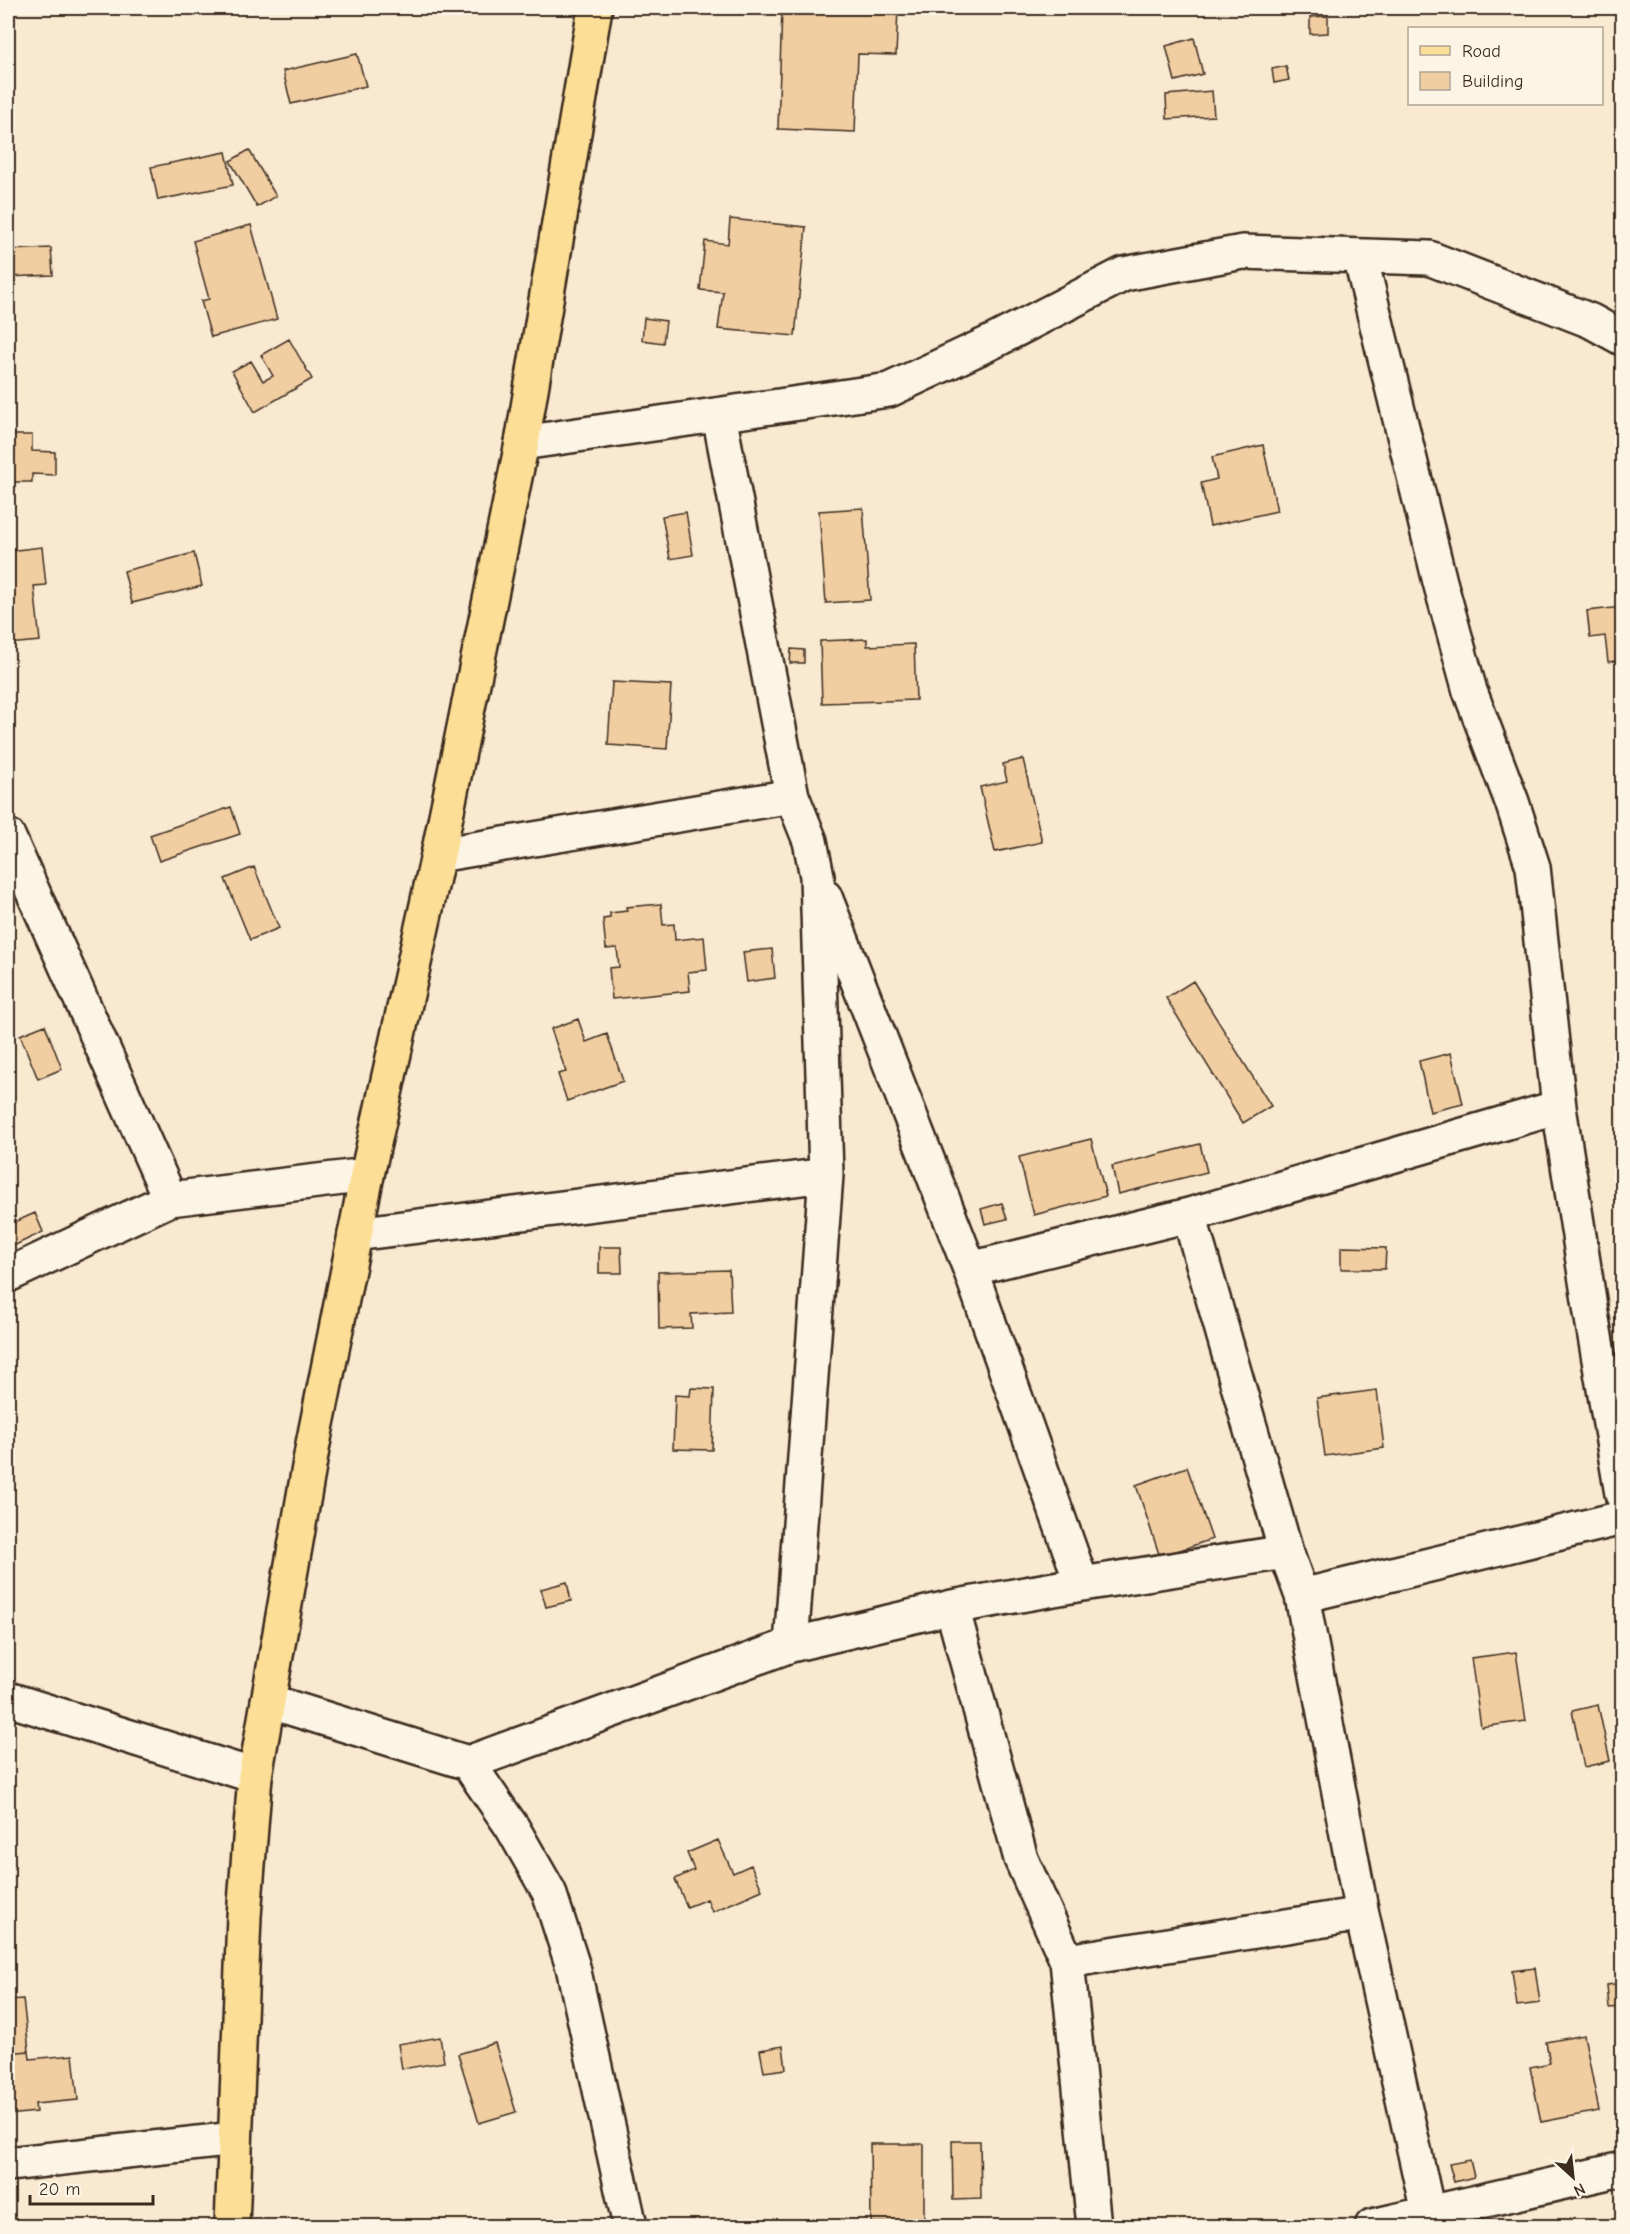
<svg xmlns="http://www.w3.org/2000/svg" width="1630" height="2234" viewBox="0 0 1630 2234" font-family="'Comic Neue',sans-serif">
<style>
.building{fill:#f1cea2;stroke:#3b2a1e;stroke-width:1.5}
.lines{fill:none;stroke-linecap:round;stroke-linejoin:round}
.minor-casing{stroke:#3b2a1e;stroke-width:38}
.major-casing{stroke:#3b2a1e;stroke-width:38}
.minor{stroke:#fcf5e5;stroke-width:33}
.major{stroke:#fcde96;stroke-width:33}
</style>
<rect width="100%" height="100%" fill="#f9e9d1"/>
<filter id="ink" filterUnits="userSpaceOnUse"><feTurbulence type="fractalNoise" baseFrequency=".0167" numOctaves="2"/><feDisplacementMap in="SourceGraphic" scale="12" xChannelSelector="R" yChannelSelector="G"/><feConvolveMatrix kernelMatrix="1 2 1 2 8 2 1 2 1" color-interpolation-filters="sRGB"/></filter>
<g filter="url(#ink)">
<!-- building -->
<path class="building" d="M782,8H898L896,55L858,54L855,132L778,129Z
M1328,16V33L1310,34V17Z
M1194,38L1203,74L1175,81L1166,46Z
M357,54L366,86L291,104L283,71Z
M1286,66L1289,80L1274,83L1272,69Z
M1212,91L1214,116L1167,119L1166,95Z
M249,150L276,196L257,207L230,161Z
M226,152L233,185L158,200L151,167Z
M730,219L806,227L795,336L718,329L723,292L700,290L705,241L728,244Z
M251,225L277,319L211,337L201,301L209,299L193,241Z
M51,248L53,275L8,277V250Z
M644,318L666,321L663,343L642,340Z
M289,339L312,379L255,412L232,371L251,361L263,381L273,376L261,355Z
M10,435H32V451L55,452V475L32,474V482H9Z
M1263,445L1277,511L1210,526L1201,483L1217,479L1212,457Z
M863,508L870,600L826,603L819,511Z
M686,512L693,555L670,559L662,516Z
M42,547L46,585L34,586L40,641L8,644V551Z
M194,553L202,586L132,603L124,571Z
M1622,607V660L1608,662L1605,636L1590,638L1587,611Z
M867,639V646L914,644L916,700L822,703L820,641Z
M791,649L804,650V663H790Z
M612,682L671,685L667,749L608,745Z
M1023,759L1042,842L995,852L980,787L1007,781L1003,764Z
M231,807L240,834L159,861L150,835Z
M254,867L279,928L250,940L225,879Z
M661,904L663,925L674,924L675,940L704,937L707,970L688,972L690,991L612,999L609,968L619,967L617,948L606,949L603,919L610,918V913L627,911L626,907Z
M772,949L775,978L747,982L743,952Z
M1193,981L1271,1106L1243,1123L1166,998Z
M578,1019L586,1042L607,1034L623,1081L567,1101L558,1074L566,1072L551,1029Z
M45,1025L62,1069L38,1079L20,1035Z
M1451,1053L1463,1104L1430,1112L1419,1061Z
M1091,1139L1106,1196L1034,1215L1019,1157Z
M1200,1144L1207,1172L1118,1194L1112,1166Z
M1002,1203L1007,1219L985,1224L981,1209Z
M35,1213L43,1232L9,1248L8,1225Z
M599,1247H621L622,1273H599Z
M1341,1247L1386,1248L1385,1269H1341Z
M729,1270L731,1312L691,1314L692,1328L659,1329L658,1272Z
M691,1388L714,1389L712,1450L673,1449L675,1395L690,1396Z
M1377,1390L1384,1448L1325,1456L1317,1398Z
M1187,1467L1212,1539L1160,1557L1136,1485Z
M567,1582L571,1601L546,1607L541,1589Z
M1516,1652L1526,1721L1481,1727L1471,1658Z
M1598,1705L1610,1761L1584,1767L1572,1711Z
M718,1840L733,1873L751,1865L762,1890L712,1912L707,1899L687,1907L675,1879L694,1870L687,1853Z
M1535,1968L1540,2003L1517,2006L1512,1971Z
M1622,1983V2007L1609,2008L1607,1985Z
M23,1999L29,2051L8,2053V2000Z
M1584,2035L1599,2111L1541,2122L1530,2067L1550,2063L1546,2042Z
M440,2037L444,2062L402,2069L398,2044Z
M495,2043L516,2112L479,2123L458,2054Z
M783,2046L786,2069L764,2072L760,2050Z
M29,2051L30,2059L73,2055L78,2100L35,2104L36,2112L8,2115V2053Z
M952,2141H980L981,2199L953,2200Z
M870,2144H924V2222L871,2223Z
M1470,2160L1474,2177L1454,2182L1449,2164Z"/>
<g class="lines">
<!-- minor casing -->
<g class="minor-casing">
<path id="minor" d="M1360,256L1440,582L1470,691L1512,802L1533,867L1559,1107L1591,1313L1622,1494
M719,415L792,796L810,841L817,876L826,1175L791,1645
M522,443L889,390L996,340L1124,274L1243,252L1429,258L1591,321L1622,338
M8,836L170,1199
M438,855L792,796
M825,897L970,1269L1082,1584
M1189,1215L1286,1552
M355,1234L826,1175
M970,1269L1189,1215L1559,1107
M8,1275L170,1199L367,1175
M1302,1596L1362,1914L1431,2226
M952,1607L1021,1859L1067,1961L1362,1914
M8,1699L255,1776
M268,1701L468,1763L512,1827L549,1892L573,1967L630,2226
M468,1763L791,1645L952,1607L1082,1584L1286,1552L1302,1596L1622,1518
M1067,1961L1094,2226
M8,2164L235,2139
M1372,2226L1622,2169"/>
</g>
<!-- major casing -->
<g class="major-casing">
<path id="major" d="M232,2226L244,1916L255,1776L313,1444L367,1175L438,855L522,443L595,8"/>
</g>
<!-- minor -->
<use href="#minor" class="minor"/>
<!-- major -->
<use href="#major" class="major"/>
</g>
</g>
<!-- margin -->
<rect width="1630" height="2234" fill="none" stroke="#fcf5e5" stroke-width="30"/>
<rect x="15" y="15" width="1600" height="2204" fill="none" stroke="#3b2a1e" stroke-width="2" filter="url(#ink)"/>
<!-- legend -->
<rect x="1408" y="27" width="195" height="78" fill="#fcf5e5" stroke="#afa495" stroke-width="1.5"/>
<rect x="1420" y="46" width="30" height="9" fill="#fcde96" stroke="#afa495" stroke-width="1.5"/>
<text x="1462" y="57" font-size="18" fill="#3b2a1e">Road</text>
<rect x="1420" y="72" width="30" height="18" fill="#f1cea2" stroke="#afa495" stroke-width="1.5"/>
<text x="1462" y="87" font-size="18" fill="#3b2a1e">Building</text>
<!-- north arrow -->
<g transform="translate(1573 2177) rotate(153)" stroke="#fcf5e5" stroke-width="4.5" paint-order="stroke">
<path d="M0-4.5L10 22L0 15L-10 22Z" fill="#3b2a1e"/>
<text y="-9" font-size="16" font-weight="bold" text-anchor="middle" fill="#3b2a1e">N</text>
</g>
<!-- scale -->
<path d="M30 2195v9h123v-9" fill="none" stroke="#3b2a1e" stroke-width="3"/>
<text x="39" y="2195" font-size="18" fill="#3b2a1e" stroke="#fcf5e5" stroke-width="4.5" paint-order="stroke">20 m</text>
</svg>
